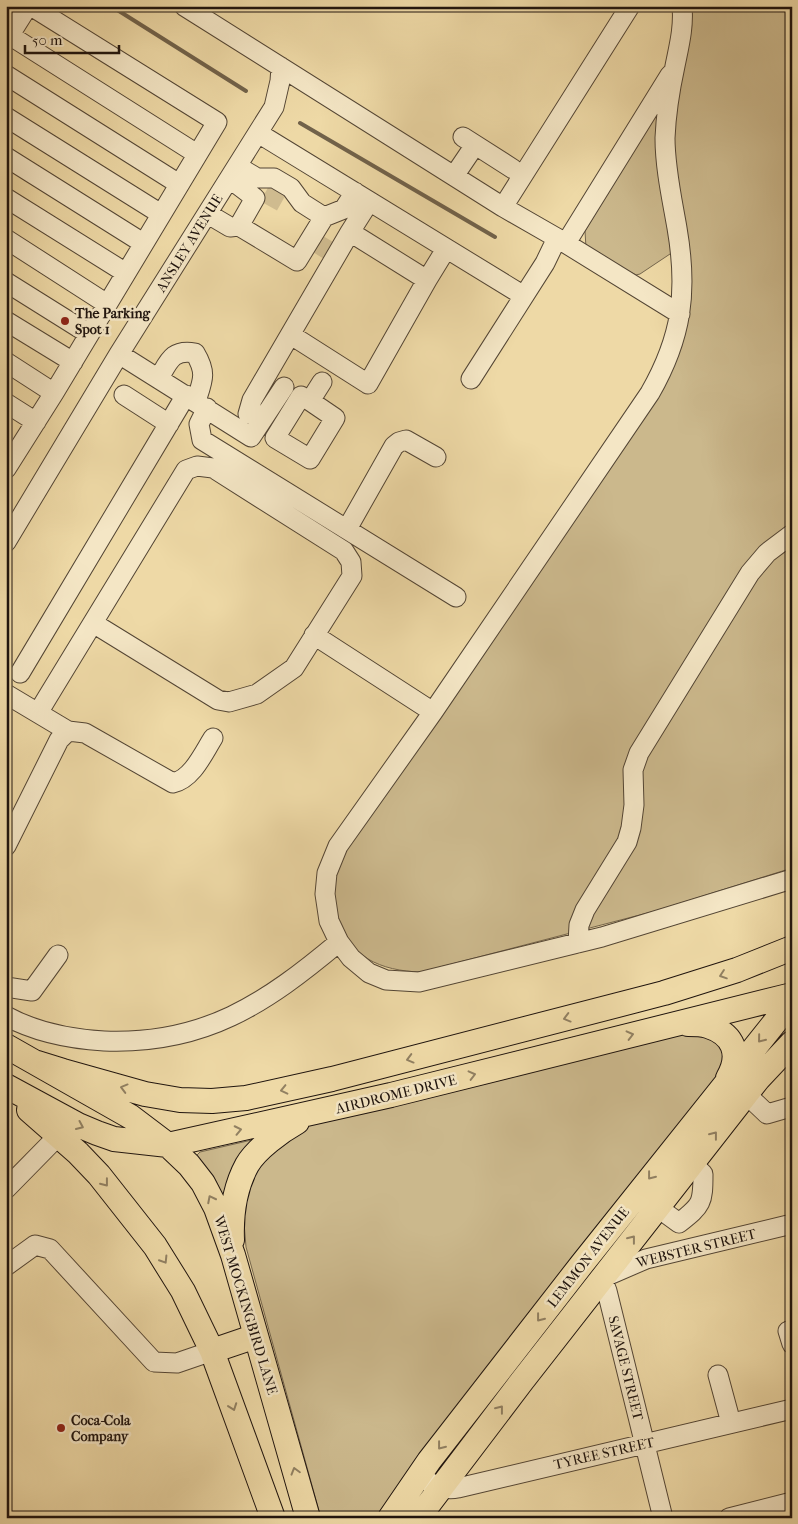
<svg xmlns="http://www.w3.org/2000/svg" width="798" height="1524" viewBox="0 0 798 1524" font-family="'IM FELL French Canon',serif">
<style>
.green{fill:#cbb88c;stroke:#75664d}
.lines{fill:none;stroke-linecap:round;stroke-linejoin:round}
.stream{stroke:#71624a;stroke-width:4}
.minor-tunnel{stroke:#cfbb8f;stroke-width:19;stroke-dasharray:19 9;stroke-linecap:butt}
.minor-casing{stroke:#534534;stroke-width:21}
.major-casing{stroke:#1f140e;stroke-width:26}
.minor{stroke:#f4e6c5;stroke-width:19}
.major{stroke:#eed9a6;stroke-width:24}
.oneway{stroke:#918062}
.poi-dot{fill:#8f2418;stroke:#f4e6c5;stroke-width:2}
.labels{text-anchor:middle;stroke-width:5;stroke-linejoin:round;paint-order:stroke}
.street-label{font-size:14px;fill:#1f140e;stroke:#f4e6c5}
.poi-label{font-size:14px;font-weight:bold;fill:#1f140e;stroke:#f4e6c5;text-anchor:start}
</style>
<rect width="100%" height="100%" fill="#eed9a6"/>
<filter id="stains"><feTurbulence type="fractalNoise" baseFrequency=".004" numOctaves="4"/><feColorMatrix values="0 0 0 0 .2 0 0 0 0 .09 0 0 0 0 .02 0 0 0 .5 -.17"/></filter>
<radialGradient id="worn" r=".72"><stop offset=".6" stop-color="#630" stop-opacity="0"/><stop offset="1" stop-color="#630" stop-opacity=".3"/></radialGradient>
<!-- green -->
<path class="green" d="M689,6H792V868L655,911L421,972C381,971 347,957 336,914C334,903 331,892 334,880C337,869 343,858 347,848L677,347L671,139Z
M657,112L661,113L673,252L640,274L636,275L586,248L585,231Z
M700,1028L716,1034L726,1059L720,1075L378,1518H321L246,1247L243,1210L255,1172L277,1144L310,1125Z
M256,1139L227,1203L196,1156L200,1152Z"/>
<g class="lines">
<!-- stream -->
<path class="stream" d="M111,6L246,91
M300,123L495,237"/>
<!-- minor-tunnel -->
<path class="minor-tunnel" d="M265,193L283,203
M316,254L328,234"/>
<!-- minor casing -->
<g class="minor-casing">
<path id="minor" d="M184,6L503,207L557,238L680,314
M682,6C684,27 679,46 675,66C670,89 666,114 665,138C665,168 672,199 677,228C688,292 682,337 650,393L433,712L338,846L327,873L325,894L329,921L339,942L351,958L369,973L386,980L419,982L602,937L792,879
M6,33L197,154
M6,41L28,6
M6,75L179,184
M6,117L161,214
M258,133L524,296
M463,137L513,169
M6,157L143,243
M237,166L257,178H274L291,188L302,203L324,217
M454,176L475,145
M6,198L126,273
M503,207L630,6
M208,214L230,227L239,226L255,198L230,179
M239,226L297,261L324,217L344,209L355,192
M350,232L369,202
M6,239L107,304
M566,243L670,75
M427,280L446,249
M6,282L89,334
M6,321L73,362
M119,354L251,437L284,387
M6,362L54,393
M159,378C169,361 172,349 195,353C207,373 203,380 196,401
M471,379L545,263L557,238
M124,395L169,424
M310,401L335,418L310,459L275,438L301,396L310,401L322,382
M6,403L36,422
M207,408L199,424L202,440L456,597
M248,414L252,400L350,232L427,280L368,384L291,335
M6,469L54,393L217,122L31,6
M347,529L394,446L399,442L406,440L436,457
M6,542L119,354L274,107L280,81L281,67
M314,635L433,712
M20,673L186,395
M6,694L68,731L85,733L173,783C192,779 203,754 213,738
M38,713L47,698L186,470L197,466L213,468L344,551L351,562L352,576L294,668L257,694L229,702L218,700L93,623
M6,846L59,740L68,731
M578,943L579,925L585,910L627,842L631,828L634,805L633,770L639,753L750,573L767,553L792,534
M6,987L32,991L58,955
M6,1016C37,1033 70,1039 104,1041C204,1045 265,1004 339,942
M746,1094L767,1114L791,1107
M6,1189L59,1135
M657,1207L679,1223C702,1205 703,1203 703,1174L692,1163
M6,1266L35,1245L50,1249L154,1362L177,1363L212,1351
M788,1331L792,1344
M718,1375L731,1423
M419,1476C432,1484 442,1491 458,1488L792,1409
M663,1518L607,1291L602,1278L646,1259L792,1224
M729,1518L792,1502"/>
</g>
<!-- major casing -->
<g class="major-casing">
<path id="major" d="M688,1024C694,1024 702,1024 708,1026C733,1034 742,1054 728,1078
M6,1046L131,1117L168,1145L189,1165L203,1183L216,1208L233,1255L308,1518
M34,1062L63,1071L145,1094L180,1100L212,1101L246,1098L332,1079L664,993L737,970L792,948
M6,1086L78,1125L97,1133L114,1139L168,1145L391,1095L792,995
M29,1110L78,1153L99,1175L155,1246L183,1291L212,1351L273,1518
M232,1240C231,1215 235,1187 247,1165C256,1149 281,1131 297,1122
M212,1351L256,1336
M390,1518L429,1461L582,1264L792,1001
M418,1518L522,1381L758,1079L792,1043"/>
</g>
<!-- minor -->
<use href="#minor" class="minor"/>
<!-- major -->
<use href="#major" class="major"/>
</g>
<!-- one-way arrows -->
<defs><path id="oneway-chevron" d="M-2-3.5L2.5 0L-2 3.5" fill="none" stroke-width="1.6" stroke-linecap="round" stroke-linejoin="round" transform="scale(1.25)"/></defs>
<g class="oneway">
<use href="#oneway-chevron" transform="translate(723 975) rotate(161)"/>
<use href="#oneway-chevron" transform="translate(567 1018) rotate(165)"/>
<use href="#oneway-chevron" transform="translate(630 1035) rotate(-14)"/>
<use href="#oneway-chevron" transform="translate(761 1039) rotate(129)"/>
<use href="#oneway-chevron" transform="translate(410 1059) rotate(165)"/>
<use href="#oneway-chevron" transform="translate(472 1075) rotate(-14)"/>
<use href="#oneway-chevron" transform="translate(124 1088) rotate(-165)"/>
<use href="#oneway-chevron" transform="translate(284 1090) rotate(167)"/>
<use href="#oneway-chevron" transform="translate(80 1126) rotate(24)"/>
<use href="#oneway-chevron" transform="translate(238 1130) rotate(-12)"/>
<use href="#oneway-chevron" transform="translate(714 1135) rotate(-52)"/>
<use href="#oneway-chevron" transform="translate(651 1176) rotate(128)"/>
<use href="#oneway-chevron" transform="translate(105 1183) rotate(52)"/>
<use href="#oneway-chevron" transform="translate(211 1199) rotate(-117)"/>
<use href="#oneway-chevron" transform="translate(632 1239) rotate(-52)"/>
<use href="#oneway-chevron" transform="translate(164 1260) rotate(58)"/>
<use href="#oneway-chevron" transform="translate(540 1318) rotate(128)"/>
<use href="#oneway-chevron" transform="translate(233 1407) rotate(70)"/>
<use href="#oneway-chevron" transform="translate(500 1409) rotate(-52)"/>
<use href="#oneway-chevron" transform="translate(441 1446) rotate(128)"/>
<use href="#oneway-chevron" transform="translate(295 1471) rotate(-106)"/>
</g>
<!-- markers -->
<g class="poi-dot">
<circle cx="65" cy="321" r="5"/>
<circle cx="61" cy="1428" r="5"/>
</g>
<g class="labels">
<!-- street labels -->
<g class="street-label">
<text transform="translate(189 243) rotate(-58)" y="5">ANSLEY AVENUE</text>
<text transform="translate(396 1094) rotate(-14)" y="5">AIRDROME DRIVE</text>
<text transform="translate(696 1248) rotate(-14)" y="5">WEBSTER STREET</text>
<text transform="translate(588 1257) rotate(-52)" y="5">LEMMON AVENUE</text>
<text transform="translate(246 1305) rotate(73)" y="5">WEST MOCKINGBIRD LANE</text>
<text transform="translate(626 1368) rotate(76)" y="5">SAVAGE STREET</text>
<text transform="translate(604 1453) rotate(-13)" y="5">TYREE STREET</text>
</g>
<!-- poi labels -->
<g class="poi-label">
<text x="75" y="318">The Parking<tspan x="75" dy="16">Spot 1</tspan></text>
<text x="71" y="1425">Coca-Cola<tspan x="71" dy="16">Company</tspan></text>
</g>
</g>
<!-- margin -->
<rect width="798" height="1524" fill="none" stroke="#eed9a6" stroke-width="25"/>
<rect x="8" y="8" width="783" height="1509" fill="none" stroke="#1f140e" stroke-width="2.5"/>
<rect x="12" y="12" width="773" height="1499" fill="none" stroke="#1f140e"/>
<!-- scale -->
<path d="M25 45v8h94v-8" fill="none" stroke="#1f140e" stroke-width="2.5"/>
<text x="32" y="45" font-size="15" fill="#1f140e" stroke="#f4e6c5" stroke-width="4" paint-order="stroke">50 m</text>
<rect width="100%" height="100%" filter="url(#stains)"/>
<rect width="100%" height="100%" fill="url(#worn)"/>
</svg>
